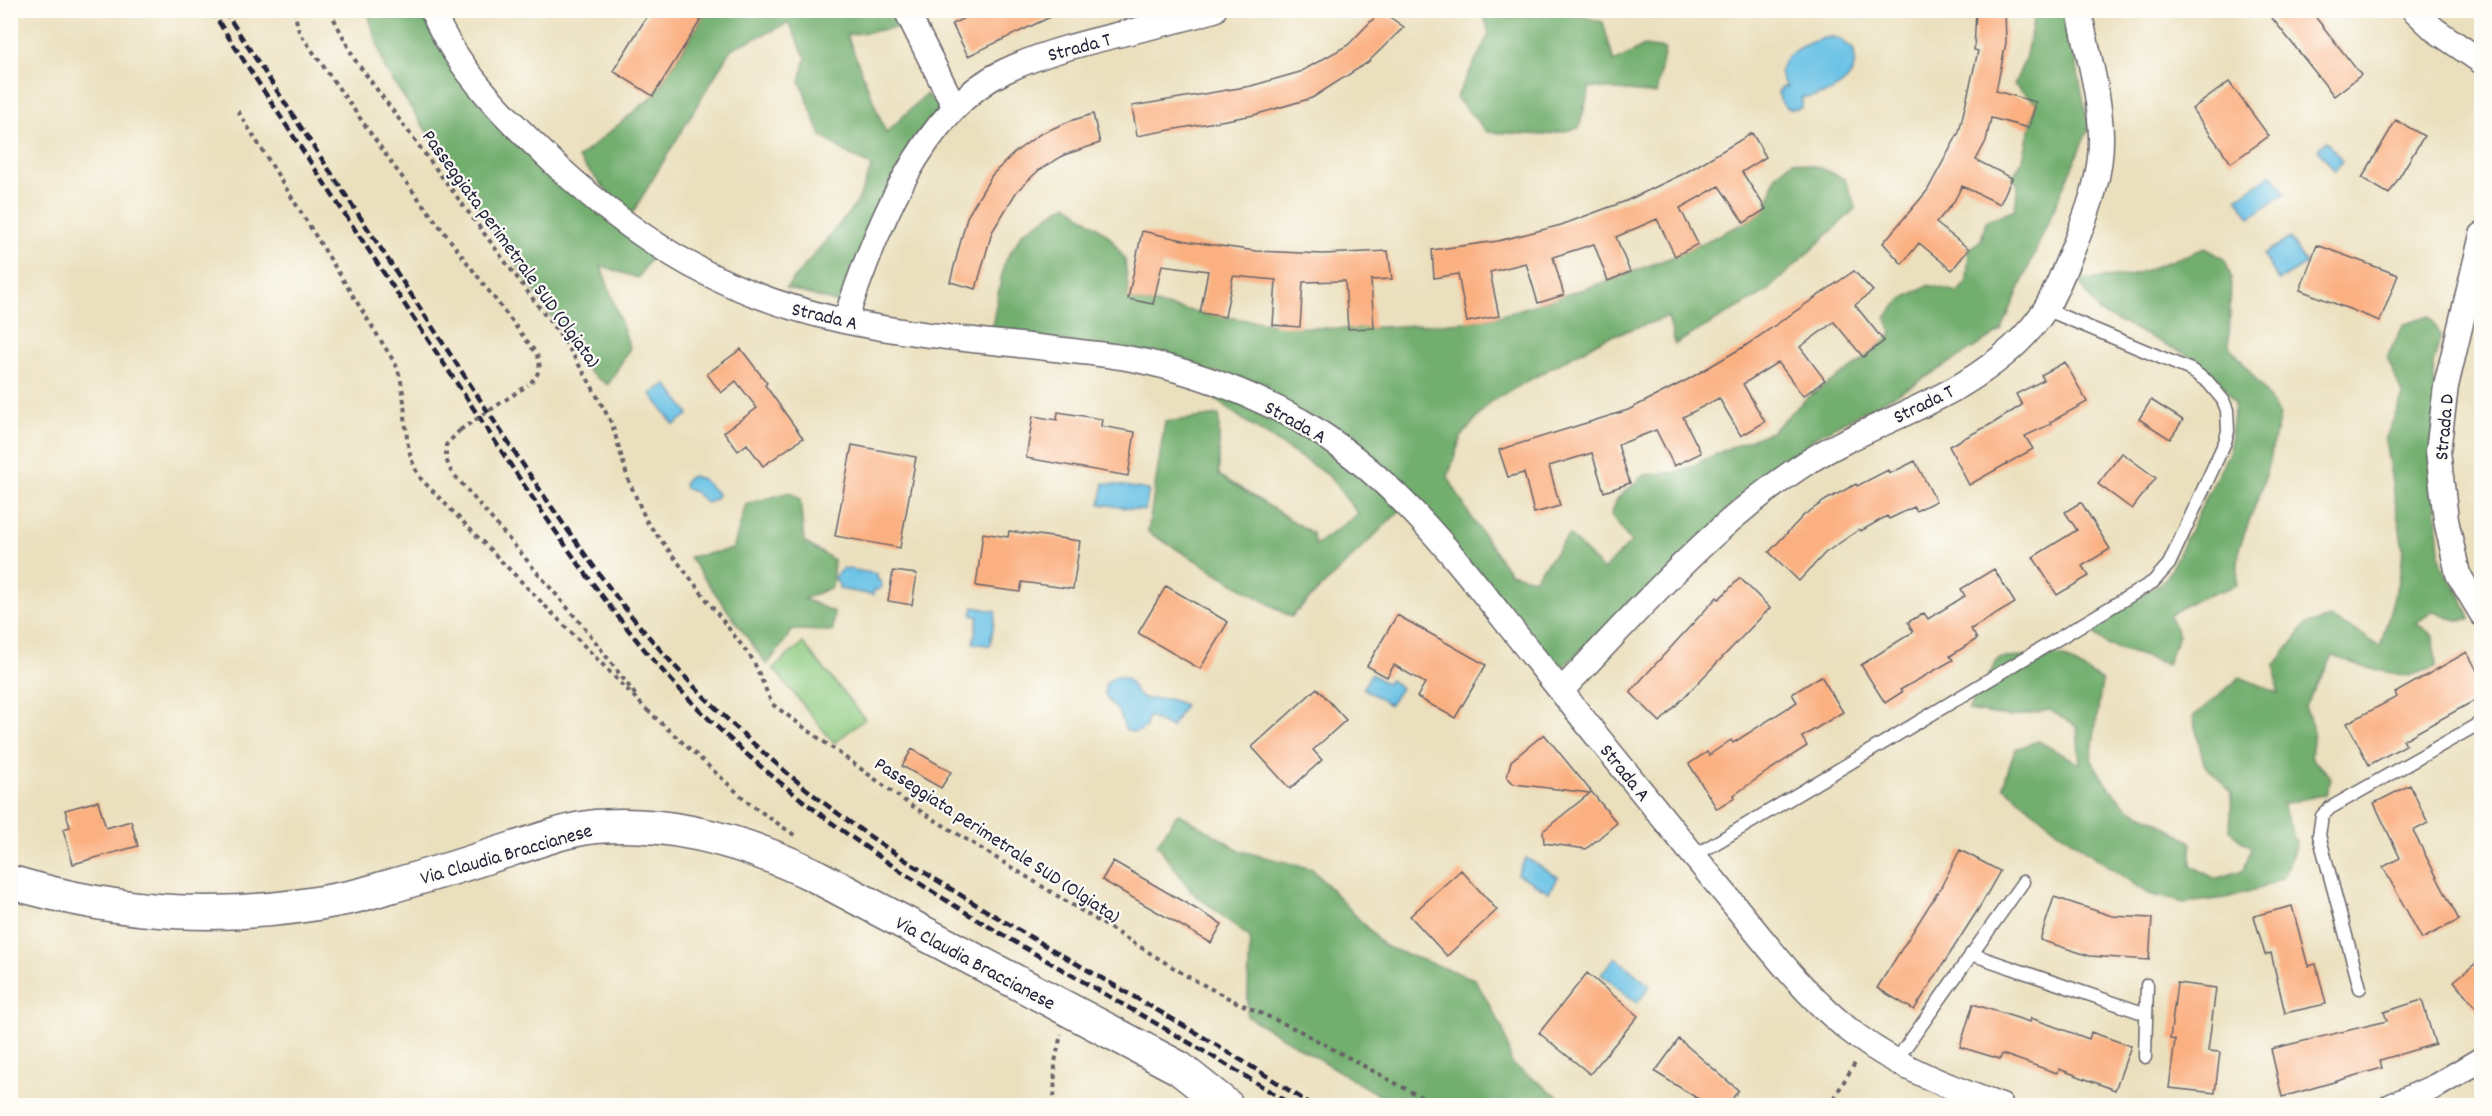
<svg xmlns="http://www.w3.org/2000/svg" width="2492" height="1116" viewBox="0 0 2492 1116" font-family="Dekko,sans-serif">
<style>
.green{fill:#8dca80;stroke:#58765e;stroke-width:1.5}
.forest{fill:#72ae6e;stroke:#4a6854;stroke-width:1.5}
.water{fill:#68c1e5;stroke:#457290;stroke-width:1.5}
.building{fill:#fbb082}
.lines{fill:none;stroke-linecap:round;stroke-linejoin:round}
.lane-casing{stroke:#686469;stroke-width:15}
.street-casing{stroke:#686469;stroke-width:27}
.secondary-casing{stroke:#686469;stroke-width:36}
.path{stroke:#686469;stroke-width:4;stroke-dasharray:4.5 4.5;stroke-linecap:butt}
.lane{stroke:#fff;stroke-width:12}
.street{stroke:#fff;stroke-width:24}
.secondary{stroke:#fff;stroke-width:33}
.rail{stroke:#22223b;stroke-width:4.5;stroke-dasharray:9 4.5;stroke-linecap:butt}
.path-bridge{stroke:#686469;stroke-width:4;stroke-dasharray:4.5 4.5;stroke-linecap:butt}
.labels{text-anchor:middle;stroke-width:4.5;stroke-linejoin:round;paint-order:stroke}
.street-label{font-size:20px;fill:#22223b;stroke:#fdfcf7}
</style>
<rect width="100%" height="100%" fill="#fdfcf7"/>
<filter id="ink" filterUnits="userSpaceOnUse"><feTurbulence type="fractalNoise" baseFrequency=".0167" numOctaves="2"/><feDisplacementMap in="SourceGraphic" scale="12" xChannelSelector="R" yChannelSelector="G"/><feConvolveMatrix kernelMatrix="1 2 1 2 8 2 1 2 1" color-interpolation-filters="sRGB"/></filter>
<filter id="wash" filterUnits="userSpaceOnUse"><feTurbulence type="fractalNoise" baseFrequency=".008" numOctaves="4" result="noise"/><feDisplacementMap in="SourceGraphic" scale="24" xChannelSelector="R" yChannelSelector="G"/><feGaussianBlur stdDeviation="1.35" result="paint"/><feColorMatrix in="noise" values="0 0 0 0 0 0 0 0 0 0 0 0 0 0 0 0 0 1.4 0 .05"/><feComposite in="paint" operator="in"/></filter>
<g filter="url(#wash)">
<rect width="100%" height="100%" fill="#ebe0be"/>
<!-- green -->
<path class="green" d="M803,643L865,719L834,743L773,668Z"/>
<!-- forest -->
<path class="forest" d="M367,11H432L435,29L651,258L638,278L601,266L630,348L608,385L590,373L386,71Z
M707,11H924L929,23L847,35L886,133L926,94L940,107L846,305L786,288L857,203L872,166L852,156L821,136L800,81L806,58L789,23L731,49L630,217L578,158L653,96Z
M1483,11H1562L1603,22L1614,62L1644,46L1665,49L1656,94L1590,87L1579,128L1544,135L1487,132L1456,98L1489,34Z
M2024,11H2066L2089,128L2001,331L1910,387L1815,437L1557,672L1412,499L1291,617L1148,532L1165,422L1219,415V475L1312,533L1315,545L1358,514L1328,475L1246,422L1208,394L1270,384L1061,341L990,337L1004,263L1023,232L1067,204L1109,236L1125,259L1129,299L1225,317L1300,327L1348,329L1467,322L1499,316L1608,281L1675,256L1744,223L1766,209L1776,175L1793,161L1821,168L1845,179L1856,208L1766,292L1675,344L1668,317L1605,338L1490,402L1461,437L1448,477L1472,519L1510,573L1534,579L1569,535L1603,570L1631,542L1611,515L1617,499L1644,475L1679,472L1729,448L1771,432L1809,396L1858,364L1892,334L1886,317L1902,299L1928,285L1958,292L1967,281L1969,249L1981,240L1986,221L2015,209L2018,184L2012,178L2023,159L2036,102L2014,85L2025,59L2034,19Z
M2205,248L2225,259L2231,277L2229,345L2264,390L2280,416L2263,485L2239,548L2237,585L2193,601L2169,615L2179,635L2167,664L2107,645L2088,627L2165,580L2229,452L2235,403L2220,380L2195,359L2099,312L2078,280L2130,276Z
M2430,316L2441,336L2433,364L2436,397V499L2441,565L2461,596L2470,619L2456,620L2434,611L2416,623L2434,636L2436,667L2408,676L2366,668L2333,656L2305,706L2314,732L2311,757L2331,778L2326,794L2282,804L2296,843L2284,878L2261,888L2226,898L2185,903L2148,894L2058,831L2003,786L2015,749L2038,741L2080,764L2077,727L2050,710L2011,717L1968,710L1999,658L2062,656L2102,681L2091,759L2106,784L2129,809L2155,820L2191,842V865L2215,879L2244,870L2251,848L2230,831L2232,793L2204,764L2193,717L2240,677L2278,693L2275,665L2307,624L2331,618L2361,634L2380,647L2401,571L2403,548L2385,440L2403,396L2387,357L2404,324Z
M790,492L800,499L804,542L834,560L832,587L804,599L834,612L833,631L793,630L767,665L689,557L733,549L746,504Z
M1178,813L1241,851L1312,869L1384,946L1475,979L1503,1029L1512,1064L1570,1105H1395L1247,1016L1250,938L1192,892L1157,844Z"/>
<!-- water -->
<path class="water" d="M1832,37L1840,39L1853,49C1863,80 1829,98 1802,97V107C1789,114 1780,105 1778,92L1782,87H1787C1763,59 1811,39 1832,37Z
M2326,141L2342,161L2335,171L2318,149Z
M2272,174L2285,193L2250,217L2237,198Z
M2290,238L2306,264L2279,281L2263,254Z
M666,384L689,414L674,425L651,394Z
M692,476L702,479L718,494L717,498L707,503L694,492L685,488L684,485L686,479Z
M1104,483L1149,490L1145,511L1100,504Z
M843,568L877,574V579L881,581L882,586L879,590H874L873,595L839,589V585L834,577Z
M973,607L996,611L990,646L973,643L978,617L972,615Z
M1371,674L1387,684L1390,680L1401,688L1390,705L1363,688Z
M1116,676L1128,679L1137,694L1145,699H1169L1185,705L1171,728L1148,716L1146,727C1140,732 1132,734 1125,729C1122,722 1122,716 1118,711C1110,700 1100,697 1107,682Z
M1526,858L1558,877L1549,892L1517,874Z
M1615,957L1650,986L1637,1003L1601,974Z"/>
<g id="blocks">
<!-- building -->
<path class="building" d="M651,10H707L653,96L613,71Z
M980,10H1065L968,56L952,24Z
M1976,10H2005L2006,43L1996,91L2036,102L2029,128L1991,118L1986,141L1976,160L2012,178L2000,204L1962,186L1953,203L1936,223L1969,249L1952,270L1919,243L1902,264L1883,243L1927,191L1959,132L1978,51L1974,50Z
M2281,10H2310L2361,75L2334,96L2272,18Z
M1381,11L1404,27L1367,63L1312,98L1254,115L1137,136L1132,106L1251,86L1300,72L1348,45Z
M2229,82L2269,136L2231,163L2192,109Z
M1093,114L1100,143L1064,155L1039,170L1017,191L992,232L976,289L950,282L967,217L992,175L1014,153L1040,134L1070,121Z
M2396,120L2424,136L2389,194L2362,178Z
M1752,133L1766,157L1742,172L1766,209L1744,223L1719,186L1680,208L1698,244L1675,256L1657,219L1616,237L1630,272L1608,281L1594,244L1553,257L1564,295L1538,303L1526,263L1490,272L1499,316L1467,322L1458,274L1434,278L1432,250L1498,241L1561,225L1626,201L1685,173Z
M1142,231L1192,242L1256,251L1323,254L1388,251L1392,279L1371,280L1374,328L1348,329L1345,281L1303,282L1300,327L1273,325L1276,280L1233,276L1225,317L1200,313L1208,271L1162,265L1153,304L1128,299Z
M2317,245L2398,275L2380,321L2300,290Z
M1854,271L1873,291L1855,305L1884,341L1863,357L1834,322L1800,347L1825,380L1803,396L1778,362L1743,384L1765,422L1741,436L1719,398L1683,417L1701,453L1674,466L1656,430L1618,445L1630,483L1604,492L1592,453L1549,466L1560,506L1534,513L1524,473L1508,477L1499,450L1628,410L1687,380L1745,346Z
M741,349L767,383L765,385L803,438L763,466L747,444L738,451L724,432L757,408L736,381L721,393L707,374Z
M2065,362L2087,402L2050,422L2051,424L2025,436L2033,449L1969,485L1949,446L1995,422L2022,405L2016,394L2044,380L2041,375Z
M2151,400L2183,420L2170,439L2139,419Z
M1058,412L1102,419L1101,426L1135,432L1128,476L1026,458L1033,416L1057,420Z
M852,445L916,457L900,548L835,536Z
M2122,453L2156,478L2132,509L2098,484Z
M1915,461L1936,501L1916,511L1914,507L1889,519L1887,516L1861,531L1860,529L1825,553L1799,581L1769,552L1804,515L1826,500L1856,484L1857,486L1888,470L1889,474Z
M2081,502L2110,549L2082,566L2089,576L2057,595L2033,557L2077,530L2065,512Z
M1009,531L1080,541L1073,589L1022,582L1020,592L976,586L983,533L1008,537Z
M1994,569L2015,603L1971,629L1977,639L1950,656L1953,660L1900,690L1902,692L1885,703L1861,665L1913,632L1908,622L1924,613L1928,619L1965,596L1961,589Z
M893,571L917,574L912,605L888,601Z
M1740,578L1770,608L1660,722L1630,692L1717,597L1719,599Z
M1166,586L1228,622L1200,669L1138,633Z
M1397,615L1486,665L1455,718L1417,697L1425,683L1394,665L1387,677L1367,666Z
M2467,652L2481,678V697L2403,740L2406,745L2369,765L2347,723L2397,697L2395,693Z
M1821,676L1843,712L1802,737L1807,746L1768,771L1734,795L1735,798L1717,809L1689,764L1707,752L1709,755L1731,740L1733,743L1797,702L1792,694Z
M1317,688L1346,720L1313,750L1322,760L1290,789L1252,747Z
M1544,734L1617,823L1586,849L1544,843L1543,831L1590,793L1514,784L1507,777L1511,761Z
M912,749L951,772L941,788L902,766Z
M2410,785L2428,823L2413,831L2459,920L2422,939L2383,867L2400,858L2374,803Z
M98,801L106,828L131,821L138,846L73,864L63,829L70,827L65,810Z
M1960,850L2000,871L1979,908L1914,1010L1877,988L1941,887Z
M1113,861L1222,924L1211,943L1102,880Z
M1461,870L1497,910L1447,956L1410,916Z
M2054,897L2112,916L2152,918L2149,960L2090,956L2040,940Z
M2292,906L2308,966L2316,964L2326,1004L2285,1013L2271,953L2265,955L2254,916Z
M2481,959V1014L2454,981Z
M1587,973L1638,1016L1590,1074L1539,1033Z
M2177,983L2216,988L2208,1051L2220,1052L2215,1093L2169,1088L2175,1040L2170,1039Z
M2422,1000L2435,1044L2380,1060L2382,1068L2282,1097L2271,1049L2387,1021L2384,1012Z
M1973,1004L2030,1022L2031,1018L2089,1039L2091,1032L2131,1046L2115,1090L2059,1069L2057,1073L2002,1054L2000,1059L1960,1047Z
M1679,1039L1738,1090L1728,1106H1696L1700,1100L1655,1072Z"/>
</g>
</g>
<g filter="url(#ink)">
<use href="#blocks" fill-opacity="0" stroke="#686469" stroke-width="1.5"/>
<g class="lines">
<!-- lane casing -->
<g class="lane-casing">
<path id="lane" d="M1694,856L2153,582L2169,564L2225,442L2228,431L2227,410L2223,400L2208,382L2191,370L2045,309
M1971,954L2146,1014
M2360,988L2319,835L2322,816L2330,808L2482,722
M2145,1057L2147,985
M1895,1062L2023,882"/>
</g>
<!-- street casing -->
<g class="street-casing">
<path id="street" d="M432,10C457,71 510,122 557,166C645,247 726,295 844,321C916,336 990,341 1063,350C1089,353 1116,355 1142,361C1197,373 1252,394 1301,421C1387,471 1447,547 1507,623C1578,713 1649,801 1721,889C1763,939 1804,997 1857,1036C1901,1069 1950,1087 2001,1106
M906,10L954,106
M2414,10L2435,30L2482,62
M2482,235L2446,386L2438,451L2446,520L2458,574L2482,614
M845,321C873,237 920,111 1005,71C1070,40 1145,32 1214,10
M1561,691C1636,613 1709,527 1800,467C1851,433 1911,415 1963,384C1994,365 2027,339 2046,308C2058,288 2066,265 2075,244C2089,208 2102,175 2101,135C2100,93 2087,51 2079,10
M2391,1106L2436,1086L2482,1059"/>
</g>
<!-- secondary casing -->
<g class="secondary-casing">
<path id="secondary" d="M10,882C125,916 229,922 347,898C363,895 379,889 395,885C434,874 473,862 512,849C541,840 573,827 604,826C676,822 750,844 814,875L1179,1068L1227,1106"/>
</g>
<!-- path -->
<path class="path" d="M294,10L299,32L396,169L536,353C543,367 539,375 528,385
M333,10L334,19L355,60L565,342L590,383L612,424L628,479L647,522L753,660L772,704L909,804L1187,976L1232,1000L1300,1031L1437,1106
M238,111L396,365C411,402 398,444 421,479L648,711
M460,430L446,445V459L451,471L588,632L637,697
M647,710L750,804L797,837
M1054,1106L1055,1062L1061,1034
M1829,1106L1857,1060"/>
<!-- lane -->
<use href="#lane" class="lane"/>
<!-- street -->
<use href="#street" class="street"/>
<!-- secondary -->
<use href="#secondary" class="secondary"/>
<!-- rail -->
<path class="rail" d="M211,10C290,132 370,252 450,373C509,462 567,554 635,638C680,694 735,747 792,792C946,916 1128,1000 1293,1106
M224,10C299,125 375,239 450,354C507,440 562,527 625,608C676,672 735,730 798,782C854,829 917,868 980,907C1091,974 1205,1034 1313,1106"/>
<!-- path-bridge -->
<path class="path-bridge" d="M460,430L528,385"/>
</g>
</g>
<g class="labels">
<!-- street labels -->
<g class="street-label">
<text transform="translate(1079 46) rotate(-15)" y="7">Strada T</text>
<text transform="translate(512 248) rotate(54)" y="7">Passeggiata perimetrale SUD (Olgiata)</text>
<text transform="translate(825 315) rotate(13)" y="7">Strada A</text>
<text transform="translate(1923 403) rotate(-26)" y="7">Strada T</text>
<text transform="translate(1296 421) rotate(29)" y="7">Strada A</text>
<text transform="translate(2443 427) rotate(-85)" y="7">Strada D</text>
<text transform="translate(1626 772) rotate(51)" y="7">Strada A</text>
<text transform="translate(998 839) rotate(33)" y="7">Passeggiata perimetrale SUD (Olgiata)</text>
<text transform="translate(506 853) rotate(-16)" y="7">Via Claudia Braccianese</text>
<text transform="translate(976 962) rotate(28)" y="7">Via Claudia Braccianese</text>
</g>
</g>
<!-- margin -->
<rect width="2492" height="1116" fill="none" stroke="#fdfcf7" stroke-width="36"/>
</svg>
